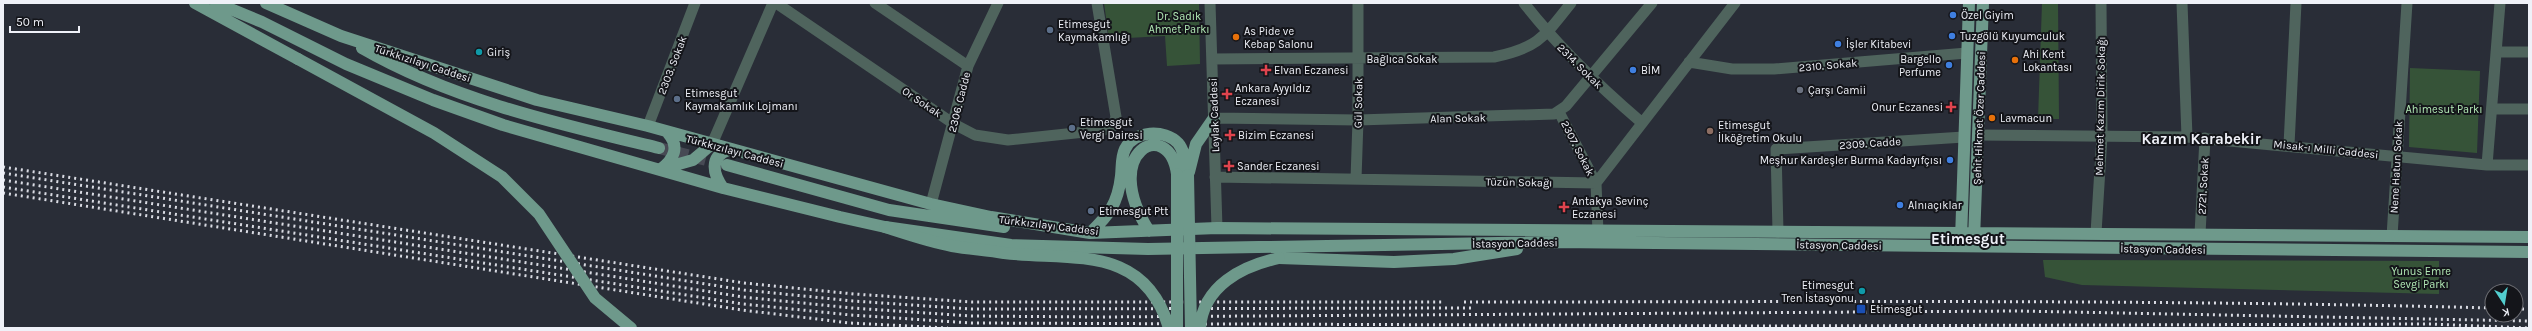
<svg xmlns="http://www.w3.org/2000/svg" width="2532" height="331" viewBox="0 0 2532 331" font-family="Karla,sans-serif">
<style>
.green{fill:#365338}
.lines{fill:none;stroke-linecap:round;stroke-linejoin:round}
.major-tunnel{stroke:#474a54;stroke-width:12;stroke-dasharray:12 6;stroke-linecap:butt}
.minor{stroke:#4f645d;stroke-width:11}
.major{stroke:#6e998b;stroke-width:12}
.rail{stroke:#d9dbe3;stroke-width:3;stroke-dasharray:2 4;stroke-linecap:butt}
.major-bridge{stroke:#6e998b;stroke-width:12}
.shop-dot{fill:#3f7fe0;stroke:#14151a;stroke-width:1.5}
.service-dot{fill:#5c6f8a;stroke:#14151a;stroke-width:1.5}
.food-dot{fill:#e8710a;stroke:#14151a;stroke-width:1.5}
.culture-dot{fill:#0f9aa8;stroke:#14151a;stroke-width:1.5}
.health-dot{fill:#e0444e;stroke:#14151a;stroke-width:1.5}
.worship-dot{fill:#6b7280;stroke:#14151a;stroke-width:1.5}
.education-dot{fill:#8d6e63;stroke:#14151a;stroke-width:1.5}
.transit-dot{fill:#1a4fb4;stroke:#14151a;stroke-width:1.5}
.labels{text-anchor:middle;stroke-width:4;stroke-linejoin:round;paint-order:stroke}
.poi-label{font-size:11px;fill:#eff1f8;stroke:#14151a;text-anchor:start}
.park-label{font-size:11px;fill:#b2e9b5;stroke:#14151a}
.street-label{font-size:11px;fill:#eff1f8;stroke:#14151a}
.district-label{font-size:15px;font-weight:bold;fill:#eff1f8;stroke:#14151a}
</style>
<rect width="100%" height="100%" fill="#292d37"/>
<!-- green -->
<path class="green" d="M1104,3H1199L1200,64L1167,66L1165,36L1109,39Z
M2042,3H2058L2059,119H2038Z
M2410,68L2480,71L2477,153L2409,147Z
M2043,260L2439,261V294L2082,285L2045,277Z"/>
<g class="lines">
<!-- major-tunnel -->
<path class="major-tunnel" d="M659,148L726,165"/>
<!-- minor -->
<path class="minor" d="M776,3L954,124L975,135L1008,140L1104,130L1113,126L1116,117L1097,3
M875,3L968,66
M1210,3L1217,228
M1524,3C1559,48 1598,85 1641,122
M2182,3L2187,137
M2496,52H2529
M1212,59L1494,57C1538,48 1544,37 1571,3
M1689,62L1732,69H1774L1967,53
M2492,109H2529
M1559,112L1596,183L1598,232
M1214,118L1358,120L1554,114L1566,106L1652,3
M648,126L695,3
M1978,135L2187,137L2487,165H2529
M712,144L773,3
M2289,145L2296,3
M2487,165L2500,3
M1215,177L1596,183L1735,3
M1356,179L1358,120V3
M931,204L968,66L998,3
M1778,232L1776,149L1964,137
M2096,233L2102,136L2101,3
M2200,234L2205,138
M2392,236L2407,3"/>
<!-- major -->
<path class="major" d="M195,3L298,59
M216,3L262,22L346,64L433,100L503,125L723,188L840,217L885,227L1011,245L1148,249L1556,242L2529,252
M266,3L341,36L537,100L648,126L931,204L991,217L1090,233L1217,228L2529,237
M362,48C452,100 559,124 659,148
M727,165L889,210L1004,227
M661,169L693,160L712,144
M661,169C674,159 680,147 668,133
M1189,172L1196,144L1214,118
M723,188C713,174 709,157 728,150
M1149,231C1098,151 1169,116 1177,174
M1086,232L1090,233C1109,215 1118,203 1121,176C1122,167 1121,157 1125,149C1134,130 1165,129 1178,143C1185,151 1186,165 1188,175
M1961,239L1969,3
M1974,239L1983,3
M1279,258L1394,262L1454,259L1517,249"/>
<!-- rail -->
<path class="rail" d="M3,167L744,283L854,294L972,302H1442
M3,173L744,290L853,301L971,309L1473,308
M3,180L743,297L852,308L971,316L1098,317L2018,311L2529,321
M3,187L743,304L851,315L971,323L1768,326L2431,324L2529,328
M3,193L742,310L850,323L948,328
M1464,302C1807,302 2149,299 2492,308
M2516,309H2529"/>
<!-- major-bridge -->
<path class="major-bridge" d="M298,59L434,133L502,177L539,214L595,298L631,328
M1177,174V328
M1188,175L1191,328
M885,227C907,234 930,242 952,246C969,249 987,250 1004,253C1071,261 1144,243 1169,328
M1200,328C1203,286 1242,266 1279,258"/>
</g>
<!-- markers -->
<g class="shop-dot">
<circle cx="1953" cy="15" r="4"/>
<circle cx="1952" cy="36" r="4"/>
<circle cx="1838" cy="44" r="4"/>
<circle cx="1949" cy="65" r="4"/>
<circle cx="1633" cy="70" r="4"/>
<circle cx="1950" cy="160" r="4"/>
<circle cx="1900" cy="205" r="4"/>
</g>
<g class="service-dot">
<circle cx="1050" cy="30" r="4"/>
<circle cx="677" cy="99" r="4"/>
<circle cx="1072" cy="128" r="4"/>
<circle cx="1091" cy="211" r="4"/>
</g>
<g class="food-dot">
<circle cx="1236" cy="37" r="4"/>
<circle cx="2015" cy="60" r="4"/>
<circle cx="1992" cy="118" r="4"/>
</g>
<g class="culture-dot">
<circle cx="479" cy="52" r="4"/>
<circle cx="1862" cy="291" r="4"/>
</g>
<g class="health-dot">
<path d="M1264 64h4v4h4v4h-4v4h-4v-4h-4v-4h4z"/>
<path d="M1225 88h4v4h4v4h-4v4h-4v-4h-4v-4h4z"/>
<path d="M1949 101h4v4h4v4h-4v4h-4v-4h-4v-4h4z"/>
<path d="M1228 129h4v4h4v4h-4v4h-4v-4h-4v-4h4z"/>
<path d="M1227 160h4v4h4v4h-4v4h-4v-4h-4v-4h4z"/>
<path d="M1562 201h4v4h4v4h-4v4h-4v-4h-4v-4h4z"/>
</g>
<circle class="worship-dot" cx="1800" cy="90" r="4"/>
<circle class="education-dot" cx="1710" cy="131" r="4"/>
<rect class="transit-dot" x="1856" y="304" width="10" height="10" rx="2"/>
<g class="labels">
<!-- poi labels -->
<g class="poi-label">
<text x="1961" y="19">Özel Giyim</text>
<text x="1058" y="28">Etimesgut<tspan x="1058" dy="13">Kaymakamlığı</tspan></text>
<text x="1244" y="35">As Pide ve<tspan x="1244" dy="13">Kebap Salonu</tspan></text>
<text x="1960" y="40">Tuzgölü Kuyumculuk</text>
<text x="1846" y="48">İşler Kitabevi</text>
<text x="487" y="56">Giriş</text>
<text x="2023" y="58">Ahi Kent<tspan x="2023" dy="13">Lokantası</tspan></text>
<text x="1941" y="63" text-anchor="end">Bargello<tspan x="1941" dy="13">Perfume</tspan></text>
<text x="1274" y="74">Elvan Eczanesi</text>
<text x="1641" y="74">BİM</text>
<text x="1235" y="92">Ankara Ayyıldız<tspan x="1235" dy="13">Eczanesi</tspan></text>
<text x="1808" y="94">Çarşı Camii</text>
<text x="685" y="97">Etimesgut<tspan x="685" dy="13">Kaymakamlık Lojmanı</tspan></text>
<text x="1943" y="111" text-anchor="end">Onur Eczanesi</text>
<text x="2000" y="122">Lavmacun</text>
<text x="1080" y="126">Etimesgut<tspan x="1080" dy="13">Vergi Dairesi</tspan></text>
<text x="1718" y="129">Etimesgut<tspan x="1718" dy="13">İlköğretim Okulu</tspan></text>
<text x="1238" y="139">Bizim Eczanesi</text>
<text x="1942" y="164" text-anchor="end">Meşhur Kardeşler Burma Kadayıfçısı</text>
<text x="1237" y="170">Sander Eczanesi</text>
<text x="1572" y="205">Antakya Sevinç<tspan x="1572" dy="13">Eczanesi</tspan></text>
<text x="1908" y="209">Alnıaçıklar</text>
<text x="1099" y="215">Etimesgut Ptt</text>
<text x="1854" y="289" text-anchor="end">Etimesgut<tspan x="1854" dy="13">Tren İstasyonu</tspan></text>
<text x="1870" y="313">Etimesgut</text>
</g>
<!-- park labels -->
<g class="park-label">
<text x="1179" y="20">Dr. Sadık<tspan x="1179" dy="13">Ahmet Parkı</tspan></text>
<text x="2444" y="113">Ahimesut Parkı</text>
<text x="2421" y="275">Yunus Emre<tspan x="2421" dy="13">Sevgi Parkı</tspan></text>
</g>
<!-- street labels -->
<g class="street-label">
<text x="1402" y="63">Bağlıca Sokak</text>
<text transform="translate(423 63) rotate(18)" y="4">Türkkızılayı Caddesi</text>
<text transform="translate(672 65) rotate(-69)" y="4">2303. Sokak</text>
<text transform="translate(1828 65) rotate(-5)" y="4">2310. Sokak</text>
<text transform="translate(1580 66) rotate(45)" y="4">2314. Sokak</text>
<text transform="translate(922 102) rotate(34)" y="4">Or Sokak</text>
<text transform="translate(959 102) rotate(-76)" y="4">2306. Cadde</text>
<text transform="translate(1358 103) rotate(-89)" y="4">Gül Sokak</text>
<text transform="translate(2100 106) rotate(-89)" y="4">Mehmet Kazım Dirik Sokağı</text>
<text transform="translate(1214 115) rotate(-92)" y="4">Leylak Caddesi</text>
<text transform="translate(1458 118) rotate(-1)" y="4">Alan Sokak</text>
<text transform="translate(1979 118) rotate(-88)" y="4">Şehit Hikmet Özer Caddesi</text>
<text transform="translate(1870 143) rotate(-4)" y="4">2309. Cadde</text>
<text transform="translate(1578 148) rotate(63)" y="4">2307. Sokak</text>
<text transform="translate(2326 149) rotate(6)" y="4">Misak-ı Milli Caddesi</text>
<text transform="translate(735 151) rotate(15)" y="4">Türkkızılayı Caddesi</text>
<text transform="translate(2396 167) rotate(-87)" y="4">Nene Hatun Sokak</text>
<text transform="translate(1519 182) rotate(1)" y="4">Tüzün Sokağı</text>
<text transform="translate(2203 186) rotate(-87)" y="4">2721. Sokak</text>
<text transform="translate(1049 225) rotate(7)" y="4">Türkkızılayı Caddesi</text>
<text transform="translate(1515 243) rotate(-1)" y="4">İstasyon Caddesi</text>
<text transform="translate(1839 245) rotate(1)" y="4">İstasyon Caddesi</text>
<text transform="translate(2163 249) rotate(1)" y="4">İstasyon Caddesi</text>
</g>
<!-- district labels -->
<g class="district-label">
<text x="2201" y="144">Kazım Karabekir</text>
<text x="1968" y="244">Etimesgut</text>
</g>
</g>
<!-- border -->
<rect width="2532" height="331" fill="none" stroke="#eff1f8" stroke-width="8"/>
<!-- north arrow -->
<g transform="translate(2504 303) rotate(168)"><circle r="19" fill="#14151a" stroke="#6c6d73"/>
<path d="M0-3L7 15L0 10L-7 15Z" fill="#52cdce"/>
<text y="-6" font-size="11" font-weight="bold" text-anchor="middle" fill="#eff1f8">K</text>
</g>
<!-- scale -->
<path d="M10 26v6h69v-6" fill="none" stroke="#eff1f8" stroke-width="2"/>
<text x="16" y="26" font-size="12" fill="#eff1f8" stroke="#14151a" stroke-width="3" paint-order="stroke">50 m</text>
</svg>
